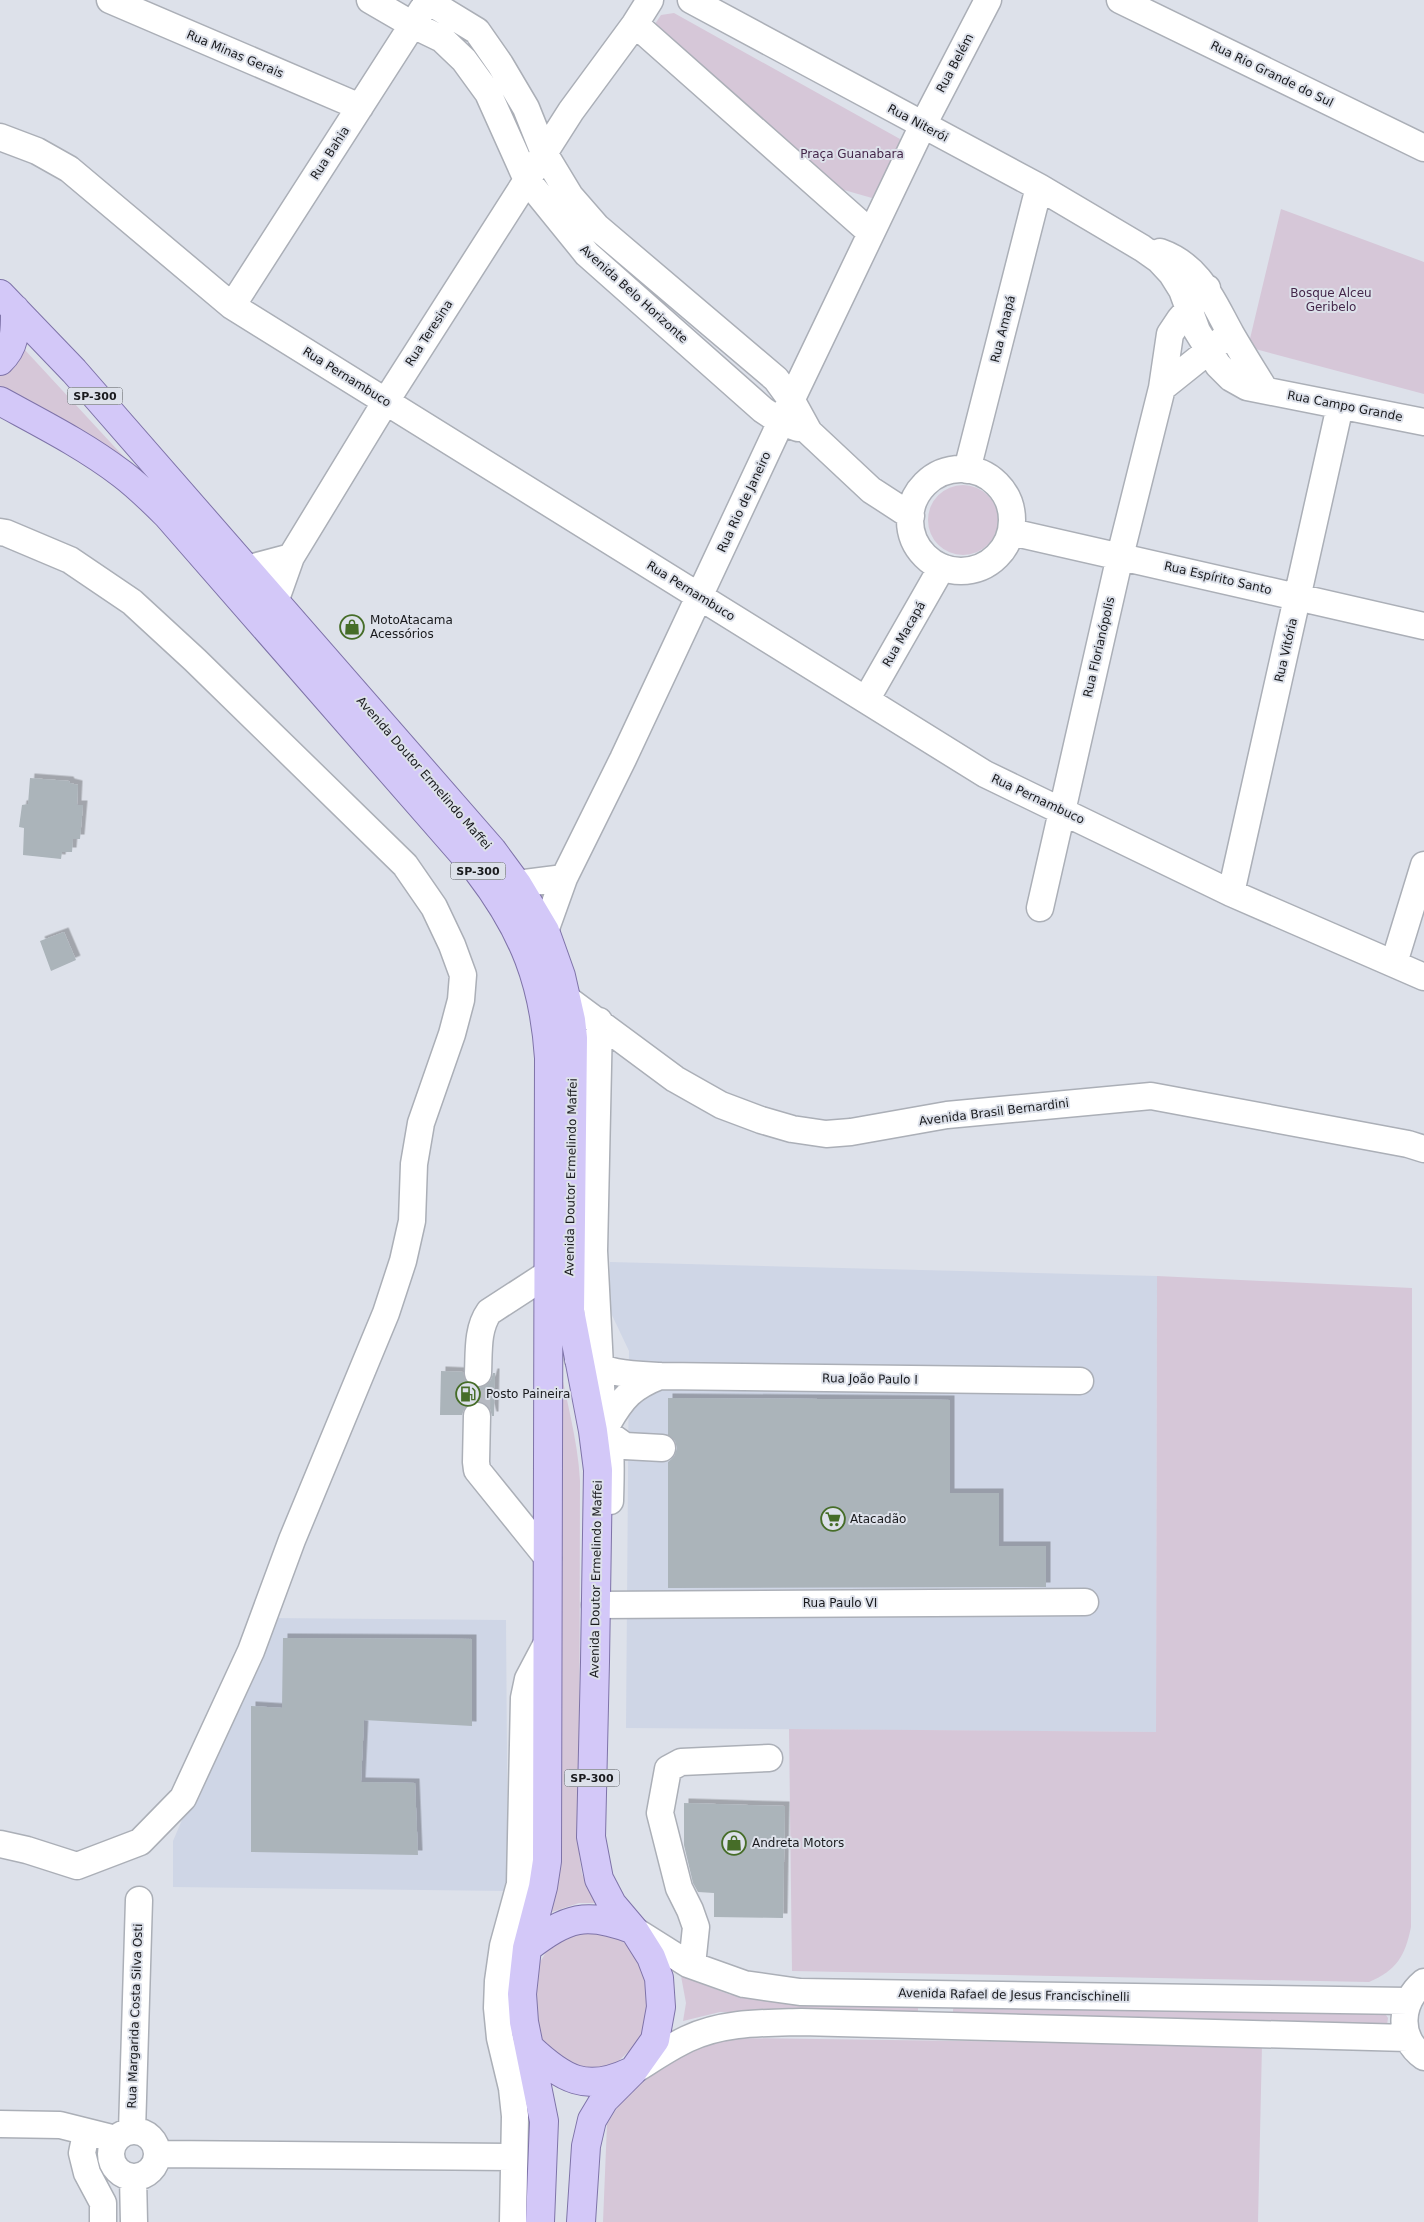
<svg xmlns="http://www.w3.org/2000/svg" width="1424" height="2222" viewBox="0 0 1424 2222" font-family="'DejaVu Sans',sans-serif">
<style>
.built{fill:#cfd6e6}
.green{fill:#d6c7d8}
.building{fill:#abb4ba;filter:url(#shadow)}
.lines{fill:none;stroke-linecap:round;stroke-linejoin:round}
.minor-tunnel{stroke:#b6b9c1;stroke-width:26;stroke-dasharray:26 13;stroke-linecap:butt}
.minor-casing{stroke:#abafb7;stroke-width:29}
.major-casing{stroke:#7e73a8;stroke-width:30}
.minor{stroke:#fff;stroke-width:26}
.major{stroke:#d3c8f8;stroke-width:28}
.labels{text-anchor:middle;stroke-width:4;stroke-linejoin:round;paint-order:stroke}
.shield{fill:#dde1ea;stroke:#54565a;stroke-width:1}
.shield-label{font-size:11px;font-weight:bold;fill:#191a1d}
.street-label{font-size:12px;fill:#191a1d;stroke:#dde1ea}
.park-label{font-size:12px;fill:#45284b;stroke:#dde1ea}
.poi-label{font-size:12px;fill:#191a1d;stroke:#dde1ea;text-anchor:start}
</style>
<defs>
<filter id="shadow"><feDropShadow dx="4.5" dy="-4.5" stdDeviation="0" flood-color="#0004"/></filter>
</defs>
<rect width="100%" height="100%" fill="#dde1ea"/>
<!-- built -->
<path class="built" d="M610,1262L1157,1276L1156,1732L626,1728L629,1351L610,1311Z
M268,1618L506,1620L508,1891L173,1887V1841Z"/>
<!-- green -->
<path class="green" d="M674,13L900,139L898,150L872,198L837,188L661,35L655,24L661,15Z
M1281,209L1424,262V394L1248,347Z
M0,323L136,470L72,440L0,386Z
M928 520a35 35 0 1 1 70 0a35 35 0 1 1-70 0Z
M1157,1276L1412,1288L1411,1927C1405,1956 1397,1970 1369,1982L792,1971L789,1729L1156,1732Z
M558,1355C565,1397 578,1439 580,1481L579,1853L582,1874L596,1903H579L552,1912L556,1884Z
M580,1928L609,1932L633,1949L645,1977L649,2006L641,2040L612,2067L584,2072L553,2060L540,2039L533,2015L536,1969L552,1942Z
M681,1976L731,1995L914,2002L918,2007V2013L720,2012L683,2021L686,2003Z
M957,2005L1384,2012L1388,2018L1387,2025L953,2014V2009Z
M734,2038L1262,2045L1258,2222H603L607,2124L622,2100L645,2079L676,2056L699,2043Z"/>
<!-- building -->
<path class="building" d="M30,778L69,781L70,783L78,785L77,805H83L80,839H73L72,852H62L61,859L23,855L24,828L19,827L22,805L28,804Z
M64,932L76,960L51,971L40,941Z
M441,1371L463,1372L465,1380L470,1385L478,1388L485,1386L491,1380L493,1373H495L494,1416H492L490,1409L485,1403L478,1401L469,1403L464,1409L462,1415H440Z
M668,1398L950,1400V1493H999V1546H1046V1587L668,1588V1462L674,1457L677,1448L675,1441L668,1435Z
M283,1638L472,1639V1726L364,1720L361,1782L415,1783L418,1855L251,1852V1706L282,1708Z
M684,1803L785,1806L783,1918L714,1917V1893L698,1892L693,1883L684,1845Z"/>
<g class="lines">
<!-- minor-tunnel -->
<path class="minor-tunnel" d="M477,1416L478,1373"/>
<!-- minor casing -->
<g class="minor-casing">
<path id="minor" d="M110,0L360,107
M370,0L413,25L442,39L464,60L488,93L527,180L587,254L763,410L781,422L798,428
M426,0L477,31L500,64L526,108L544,153L570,196L597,227L776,379L792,401L809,432L871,490L911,516
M691,0L1039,187L1142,248L1159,260L1172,274L1182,290L1197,331L1218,365L1231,378L1247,387L1424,422
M1120,0L1424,148
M635,24L871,233
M0,137L37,151L69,169L232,306L985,774L1231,893L1424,977
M1160,252C1200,266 1212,300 1231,334C1242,353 1254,372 1265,390
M232,306L422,10
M1162,388L1222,340
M910 520a51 51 0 1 1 102 0a51 51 0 1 1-102 0Z
M967,470L1039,187
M0,532L6,533L70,560L132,602L195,660L405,865L434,907L452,945L463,975L461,1000L452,1034L421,1123L414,1164L412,1221L403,1261L386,1313L292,1540L251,1651L183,1798L140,1842L77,1866L27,1850L0,1844
M1011,532L1424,626
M246,569L291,557
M275,602L291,557L386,401L571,111L635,24L650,0
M866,700L942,567
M517,884L564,878
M1231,893L1340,406
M1040,908L1120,556L1162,388L1170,334L1180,319L1207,288
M545,931L564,878L623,759L786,411L923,125L988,0
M1394,963L1424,865
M567,999L675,1079L721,1105L761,1120L792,1129L826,1134L851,1132L947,1115L1151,1096L1408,1144L1424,1149
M599,1021L594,1251L602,1405
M578,1359C610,1374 627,1374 661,1376L1080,1381
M478,1373C479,1352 477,1329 489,1312L549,1273
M593,1389C614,1427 611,1459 610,1501
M477,1416L476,1462L477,1470L548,1558
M608,1423C623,1397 632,1387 660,1376
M611,1436L625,1446L662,1448
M595,1605L1085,1602
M634,1930L688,1964L744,1984L800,1992L1408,2001
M692,1965L696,1927L690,1910L679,1888L660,1813L668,1769L681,1762L769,1758
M1424,1982C1400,2002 1396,2037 1424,2057
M633,2071C651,2060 668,2048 687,2039C723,2022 762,2023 801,2022L1408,2038
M0,2124L60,2125L116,2139
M132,2131L139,1900
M111 2154a23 23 0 1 1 46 0a23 23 0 1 1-46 0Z
M86,2133L82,2153L87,2173L103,2203V2222
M157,2154L514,2157
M133,2177L134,2222
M513,2222L515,2116L512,2088L500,2038L497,2008L498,1981L503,1946L520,1884L524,1698L528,1679L547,1643"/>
</g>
<!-- major casing -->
<g class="major-casing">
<path id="major" d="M0,294L74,371L492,850L517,884L545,931L561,976L571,1020L573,1038L570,1311L593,1431L598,1470L595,1662L591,1837L599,1879L612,1904L634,1930L651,1957L659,1978L661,2007L655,2040L633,2071L604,2100L592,2120L586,2146L581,2222
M0,361C16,346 15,330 15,309
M0,401C42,424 84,445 122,474C138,486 153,501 167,515L478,871C524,931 544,983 549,1058L547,1861L543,1887L527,1948L522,1994L524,2022L544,2121L540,2222
M527,1948C568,1917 585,1911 634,1930
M530,2048C563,2079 586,2093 630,2072"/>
</g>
<!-- minor -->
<use href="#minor" class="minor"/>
<!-- major -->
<use href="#major" class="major"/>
</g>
<!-- icons -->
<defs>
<g id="shop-ring" transform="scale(1.25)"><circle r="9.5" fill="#dde1ea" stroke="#466d28" stroke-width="1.5"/><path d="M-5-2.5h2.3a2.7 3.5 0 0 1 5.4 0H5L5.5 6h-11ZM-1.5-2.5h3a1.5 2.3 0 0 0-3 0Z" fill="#466d28"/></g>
<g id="fuel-ring" transform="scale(1.25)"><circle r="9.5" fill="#dde1ea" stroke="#466d28" stroke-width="1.5"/><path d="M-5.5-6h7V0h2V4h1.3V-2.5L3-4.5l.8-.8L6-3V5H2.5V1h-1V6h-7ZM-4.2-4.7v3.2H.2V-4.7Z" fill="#466d28"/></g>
<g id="supermarket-ring" transform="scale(1.25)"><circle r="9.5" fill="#dde1ea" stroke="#466d28" stroke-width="1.5"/><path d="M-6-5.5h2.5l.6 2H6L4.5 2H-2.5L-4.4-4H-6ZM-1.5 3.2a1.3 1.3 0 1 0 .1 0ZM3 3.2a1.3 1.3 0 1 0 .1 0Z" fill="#466d28"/></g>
</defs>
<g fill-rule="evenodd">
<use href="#shop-ring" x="352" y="627"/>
<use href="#fuel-ring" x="468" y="1394"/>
<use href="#supermarket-ring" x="833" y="1519"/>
<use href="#shop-ring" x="734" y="1843"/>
</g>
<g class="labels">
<!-- shield labels -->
<g class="shield">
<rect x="67.5" y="387.5" width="55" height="17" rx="4"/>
<rect x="450.5" y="862.5" width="55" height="17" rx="4"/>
<rect x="564.5" y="1769.5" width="55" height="17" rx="4"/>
</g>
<g class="shield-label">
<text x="95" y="400">SP-300</text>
<text x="478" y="875">SP-300</text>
<text x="592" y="1782">SP-300</text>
</g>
<!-- street labels -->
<g class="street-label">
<text transform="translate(235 54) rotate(23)" y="4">Rua Minas Gerais</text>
<text transform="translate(955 63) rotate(-62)" y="4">Rua Belém</text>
<text transform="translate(1272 74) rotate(26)" y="4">Rua Rio Grande do Sul</text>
<text transform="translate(918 123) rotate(28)" y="4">Rua Niterói</text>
<text transform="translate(330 153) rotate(-57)" y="4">Rua Bahia</text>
<text transform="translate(634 294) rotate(42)" y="4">Avenida Belo Horizonte</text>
<text transform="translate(1003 329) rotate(-76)" y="4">Rua Amapá</text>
<text transform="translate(429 333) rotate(-57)" y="4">Rua Teresina</text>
<text transform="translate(347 377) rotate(32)" y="4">Rua Pernambuco</text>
<text transform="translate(1345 406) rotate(11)" y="4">Rua Campo Grande</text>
<text transform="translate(744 502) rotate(-65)" y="4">Rua Rio de Janeiro</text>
<text transform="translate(1218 578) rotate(13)" y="4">Rua Espírito Santo</text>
<text transform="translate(691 591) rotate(32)" y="4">Rua Pernambuco</text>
<text transform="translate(904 634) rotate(-60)" y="4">Rua Macapá</text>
<text transform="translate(1099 647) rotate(-77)" y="4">Rua Florianópolis</text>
<text transform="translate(1286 650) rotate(-77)" y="4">Rua Vitória</text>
<text transform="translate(424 773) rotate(49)" y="4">Avenida Doutor Ermelindo Maffei</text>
<text transform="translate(1038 799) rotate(25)" y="4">Rua Pernambuco</text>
<text transform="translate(994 1112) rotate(-7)" y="4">Avenida Brasil Bernardini</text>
<text transform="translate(571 1177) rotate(-89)" y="4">Avenida Doutor Ermelindo Maffei</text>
<text transform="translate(870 1379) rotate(1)" y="4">Rua João Paulo I</text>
<text transform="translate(596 1579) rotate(-89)" y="4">Avenida Doutor Ermelindo Maffei</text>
<text x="840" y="1607">Rua Paulo VI</text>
<text transform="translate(1014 1995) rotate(1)" y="4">Avenida Rafael de Jesus Francischinelli</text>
<text transform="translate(135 2016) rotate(-88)" y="4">Rua Margarida Costa Silva Osti</text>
</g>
<!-- park labels -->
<g class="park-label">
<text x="852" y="158">Praça Guanabara</text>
<text x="1331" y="297">Bosque Alceu<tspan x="1331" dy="14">Geribelo</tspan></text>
</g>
<!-- poi labels -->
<g class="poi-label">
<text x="370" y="624">MotoAtacama<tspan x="370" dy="14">Acessórios</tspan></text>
<text x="486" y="1398">Posto Paineira</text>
<text x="850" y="1523">Atacadão</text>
<text x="752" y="1847">Andreta Motors</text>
</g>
</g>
</svg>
